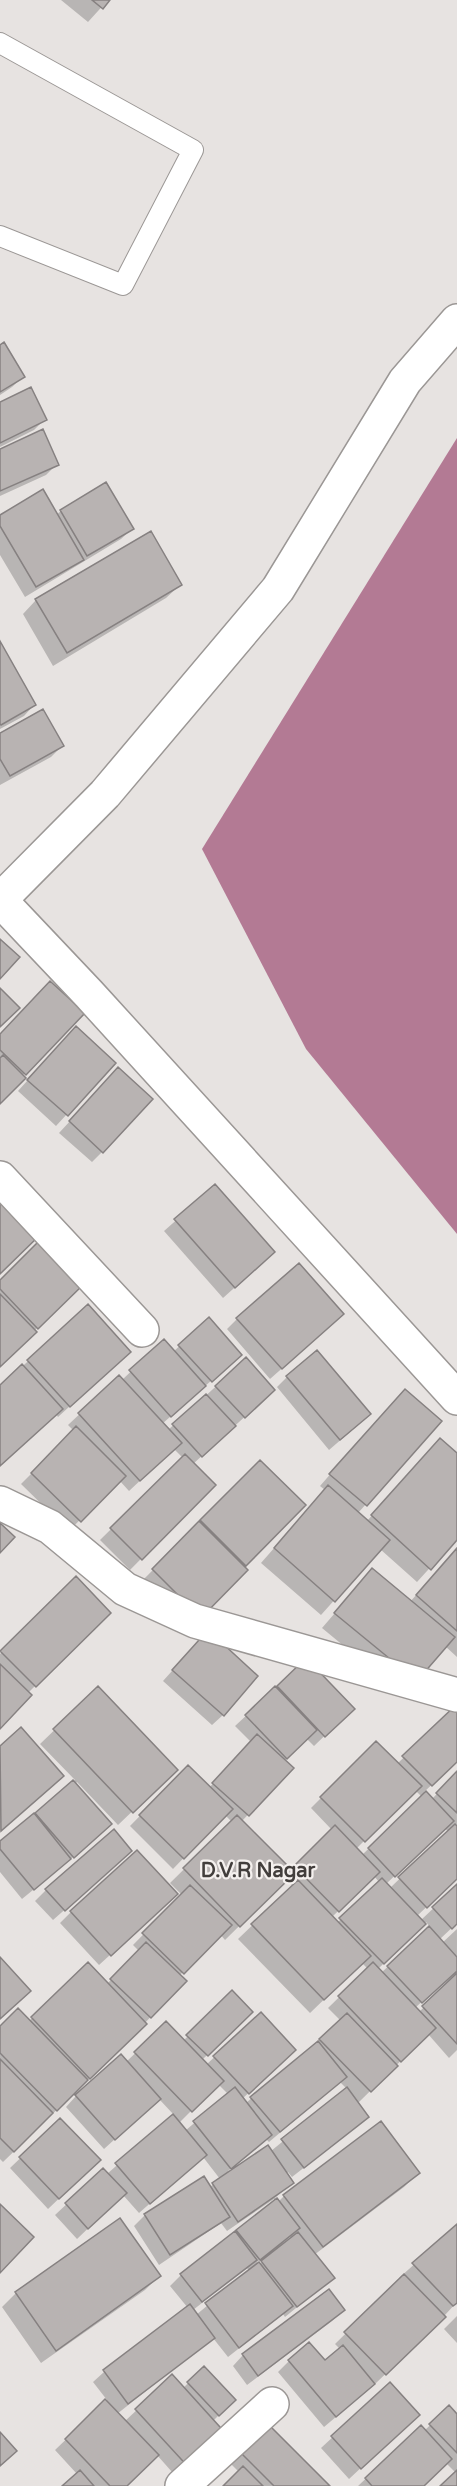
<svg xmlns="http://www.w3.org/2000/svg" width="457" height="2486" viewBox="0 0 457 2486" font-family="'Varela Round',sans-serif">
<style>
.water{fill:#b37a94}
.shadow{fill:#0003;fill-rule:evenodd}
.building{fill:#b8b3b2;stroke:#868181;stroke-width:1.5}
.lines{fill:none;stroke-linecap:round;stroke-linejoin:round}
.service-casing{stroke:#9b9795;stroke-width:22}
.minor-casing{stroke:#9b9795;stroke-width:36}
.service{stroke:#fff;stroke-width:20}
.minor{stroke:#fff;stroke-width:33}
.labels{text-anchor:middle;stroke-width:4.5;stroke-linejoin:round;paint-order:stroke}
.neighbourhood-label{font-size:20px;font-weight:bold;fill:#423e3c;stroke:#f4f0ee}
</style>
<rect width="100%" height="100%" fill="#e7e3e1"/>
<!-- water -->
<path class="water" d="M457,438V1234L306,1049L202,849Z"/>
<!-- shadow -->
<path class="shadow" d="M61,0H108L88,22Z
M0,346L23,377L12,387L0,395Z
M0,404L45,419L34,430L0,447Z
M0,450L57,464L46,475L0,496Z
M61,511L132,529L121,539L25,597L0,555V516L56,515Z
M180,585L166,598L53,666L23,614L36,600Z
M0,644L34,705L24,716L0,729Z
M0,735L62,746L51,757L0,785Z
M83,1013L22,1076L0,1102V1035Z
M65,1039L114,1063L56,1126L18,1091Z
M108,1080L102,1152L92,1162L59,1133Z
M215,1186L262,1263L223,1298L164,1231Z
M84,1281L34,1331L0,1366V1282Z
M88,1306L118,1362L58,1417L56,1414L0,1466V1387Z
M209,1319L229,1365L162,1424L168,1430L246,1359L263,1400L193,1464L214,1485L130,1570L100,1540L183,1458L174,1449L129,1491L119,1480L69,1531L21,1484L74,1431L68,1425L119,1377L122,1380L163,1341L173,1352Z
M237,1319L331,1325L270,1379L227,1329Z
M287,1377L358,1425L329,1450L277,1387Z
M394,1401L440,1422L358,1513L367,1521L427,1454L457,1455V1538L417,1582L380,1549L321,1615L261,1563L325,1490L320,1486Z
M260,1462L304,1505L243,1567L190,1627L143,1580Z
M457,1548V1657L445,1646L402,1694L322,1628L372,1570L410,1602Z
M76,1579L109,1612L28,1693L0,1726V1654Z
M197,1643L223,1715L212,1725L163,1681Z
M306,1660L342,1719L314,1746L307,1739L284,1761L292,1768L242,1821L290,1871L332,1830L311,1808L376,1743L397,1764L457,1706V1761L424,1792L432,1799L457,1773V1878L417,1916L421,1920L457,1886V1923L439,1940L442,1943L457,1929V1969L415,2008L419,2012L457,1975V2050L449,2058L428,2034L357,2104L367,2117L356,2127L292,2177L288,2172L286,2174L292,2183L275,2198L278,2202L284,2196L418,2173L404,2187L314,2255L333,2278L285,2317L283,2314L228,2357L213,2338L117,2414L124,2422L172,2377L183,2388L204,2368L234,2400L213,2421L180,2481L157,2455L125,2486H64L77,2474L55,2450L107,2400L93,2382L104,2372L188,2308L170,2286L181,2275L275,2201L274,2199L227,2231L221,2223L159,2265L134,2226L145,2215L210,2187L220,2179L203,2157L139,2213L123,2195L77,2239L55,2215L103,2170L107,2174L174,2115L159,2099L104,2149L66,2107L76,2096L126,2062L166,2024L183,2041L232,1993L251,2012L202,2060L206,2065L260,2014L284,2060L242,2099L246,2103L341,2021L328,2008L368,1969L362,1963L310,2013L238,1939L293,1886L286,1880L225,1940L220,1934L179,1976L184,1981L131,2038L3,2162L0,2159V2028L29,2021L88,1965L107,1984L139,1951L133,1945L182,1895L170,1883L232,1822L225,1815L173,1869L130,1826L188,1767L209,1788L251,1742L235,1726ZM415,1790L422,1797L362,1855L356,1849ZM445,1828L448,1832L390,1888L386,1884ZM374,1876L379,1882L337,1923L332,1917ZM426,1922L430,1927L381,1973L378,1969ZM340,2082L347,2089L271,2151L230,2173L228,2171L266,2139L269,2142ZM218,2084L228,2094L185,2131L179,2123ZM290,2236L292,2239L283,2246L282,2244ZM264,2257L266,2258L259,2265L257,2262ZM247,2268L249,2271L196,2315L193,2310Z
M98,1688L162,1783L118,1825L77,1782L75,1784L100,1835L22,1899L0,1872V1843L75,1780L40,1744Z
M21,1729L51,1786L0,1831V1748Z
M120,1861L53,1920L35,1901L46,1890Z
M165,1905L99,1965L60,1923L71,1912Z
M60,2120L88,2171L48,2209L10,2168Z
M457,2226V2302L433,2328L374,2385L324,2427L278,2372L289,2361L324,2363L340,2349L335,2344L401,2279L399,2278Z
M159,2276L145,2290L41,2363L2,2307L16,2293Z
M343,2310L332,2321L247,2385L233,2366L243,2355Z
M457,2316V2343L444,2329Z
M390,2384L407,2425L349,2479L321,2448Z
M449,2407L457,2414V2486H442L456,2473L446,2463L422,2486H358L420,2427L424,2431Z
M264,2422L328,2486H225L239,2472L227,2460Z"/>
<!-- building -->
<path class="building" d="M92,0H110L103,9Z
M4,342L25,377L0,392V345Z
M31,387L47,420L0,443V402Z
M43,429L59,465L0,491V449Z
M106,482L134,529L87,556L60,510Z
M43,489L84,560L36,587L0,526V515Z
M151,531L182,585L67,653L35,599Z
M0,641L36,705L1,725L0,724Z
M43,709L64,746L10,776L0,759V733Z
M0,939L20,957L0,979Z
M50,981L85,1013L26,1075L0,1050V1034Z
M0,988L20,1008L0,1027Z
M76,1026L116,1063L68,1116L27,1080Z
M3,1055L26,1078L0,1104V1058Z
M118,1067L153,1099L103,1153L69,1121Z
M215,1184L275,1252L235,1288L174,1219Z
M0,1189L42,1233L0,1274Z
M43,1237L87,1281L38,1329L0,1289V1280Z
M299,1263L344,1314L282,1369L236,1318Z
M0,1294L37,1332L0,1367Z
M88,1304L131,1352L70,1407L27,1360Z
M209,1317L242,1355L212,1382L178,1345Z
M164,1339L206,1386L171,1417L129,1370Z
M317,1350L371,1414L340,1440L286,1376Z
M246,1357L275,1390L245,1418L215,1386Z
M22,1364L63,1409L0,1466V1385Z
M119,1375L182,1443L140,1481L78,1413Z
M405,1389L442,1421L367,1506L329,1474Z
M206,1394L236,1426L202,1457L172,1424Z
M76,1426L126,1476L81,1522L31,1473Z
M440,1438L457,1453V1540L431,1570L371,1515Z
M185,1454L216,1485L142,1560L110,1528Z
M260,1460L306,1505L246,1566L200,1520Z
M328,1485L390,1540L335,1602L274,1548Z
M199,1521L248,1570L201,1618L152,1569Z
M0,1523L15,1537L0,1553Z
M457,1548V1631L416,1595Z
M372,1568L455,1637L417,1681L334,1613Z
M76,1576L111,1613L36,1687L0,1651Z
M208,1630L258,1676L224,1716L172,1670Z
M306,1658L355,1709L325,1737L277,1686Z
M0,1664L32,1695L0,1729Z
M98,1686L178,1770L133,1813L53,1729Z
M275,1686L317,1730L287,1759L245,1715Z
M457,1704V1762L432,1786L402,1756Z
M21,1727L64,1776L1,1831L0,1746Z
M257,1734L294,1768L249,1816L212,1783Z
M376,1741L422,1786L365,1842L320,1797Z
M188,1765L233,1809L184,1859L139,1815Z
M457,1771V1813L436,1793Z
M73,1780L112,1824L74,1858L35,1813Z
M426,1791L454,1821L395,1877L368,1848Z
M34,1813L71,1859L34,1890L0,1849V1841Z
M237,1815L295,1873L240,1927L183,1868Z
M455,1824L457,1826V1879L427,1908L398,1877Z
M335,1825L380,1872L339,1912L294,1866Z
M114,1829L132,1851L65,1911L45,1889Z
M137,1850L178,1894L111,1956L70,1911Z
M382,1878L426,1924L384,1964L339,1918Z
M298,1880L371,1956L324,2000L251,1924Z
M457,1884V1924L452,1929L432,1907Z
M190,1885L232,1925L184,1974L142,1933Z
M429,1926L457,1957V1971L422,2003L387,1966Z
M146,1942L187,1981L151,2018L110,1979Z
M0,1957L31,1991L0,2019Z
M88,1962L147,2024L90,2079L31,2017Z
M373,1962L436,2028L401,2062L338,1996Z
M457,1973V2044L422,2006Z
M232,1990L253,2012L208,2056L186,2035Z
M18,2008L88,2080L57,2111L0,2053V2026Z
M261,2012L296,2050L249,2094L213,2056Z
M347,2013L398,2066L371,2092L319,2039Z
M166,2021L224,2081L192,2112L134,2052Z
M318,2041L347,2077L280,2132L250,2097Z
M121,2054L161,2099L115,2140L75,2095Z
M0,2059L53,2113L14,2152L0,2138Z
M235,2087L272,2135L231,2169L193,2121Z
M347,2087L369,2117L304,2168L281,2139Z
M173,2114L207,2155L150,2204L115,2163Z
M60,2118L101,2160L59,2199L19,2157Z
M381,2121L420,2173L323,2247L283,2195Z
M268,2145L294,2183L238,2222L212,2183Z
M103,2168L127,2193L88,2229L65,2203Z
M204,2176L230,2217L170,2255L144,2214Z
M277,2198L300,2228L260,2260L236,2230Z
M0,2204L34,2237L0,2273Z
M120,2218L161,2276L56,2351L15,2292Z
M457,2224V2303L453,2306L412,2263Z
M235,2231L257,2260L202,2302L180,2274Z
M298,2232L335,2278L297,2307L261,2261Z
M259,2262L293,2306L239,2348L205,2303Z
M404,2274L446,2317L386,2375L344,2332Z
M329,2289L345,2310L258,2376L242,2354Z
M190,2304L215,2338L128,2404L103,2370Z
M309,2342L325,2360L343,2345L375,2384L336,2417L288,2360Z
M204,2366L236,2400L219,2416L187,2382Z
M172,2374L229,2437L192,2471L135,2409Z
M390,2382L420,2415L361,2469L331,2436Z
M105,2399L159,2455L127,2486H110L65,2439Z
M449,2405L457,2414V2453L429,2424Z
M264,2420L330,2486H274L236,2448Z
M421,2425L452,2459L424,2486H372L365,2478Z
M0,2432L17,2451L0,2466Z
M243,2466L263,2486H223Z
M80,2470L94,2486H62Z
M457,2470V2486H440Z"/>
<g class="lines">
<!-- service casing -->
<g class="service-casing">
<path id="service" d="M0,43L193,150L123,285L0,236"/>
</g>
<!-- minor casing -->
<g class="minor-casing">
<path id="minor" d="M0,900L105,794L278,589L405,381L457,321
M0,900L89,994L457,1398
M0,1178L142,1330
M0,1503L50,1527L125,1589L195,1621L457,1695
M182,2486L272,2404"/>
</g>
<!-- service -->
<use href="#service" class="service"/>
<!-- minor -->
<use href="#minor" class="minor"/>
</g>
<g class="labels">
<!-- neighbourhood labels -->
<g class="neighbourhood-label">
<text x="258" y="1877">D.V.R Nagar</text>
</g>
</g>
</svg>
